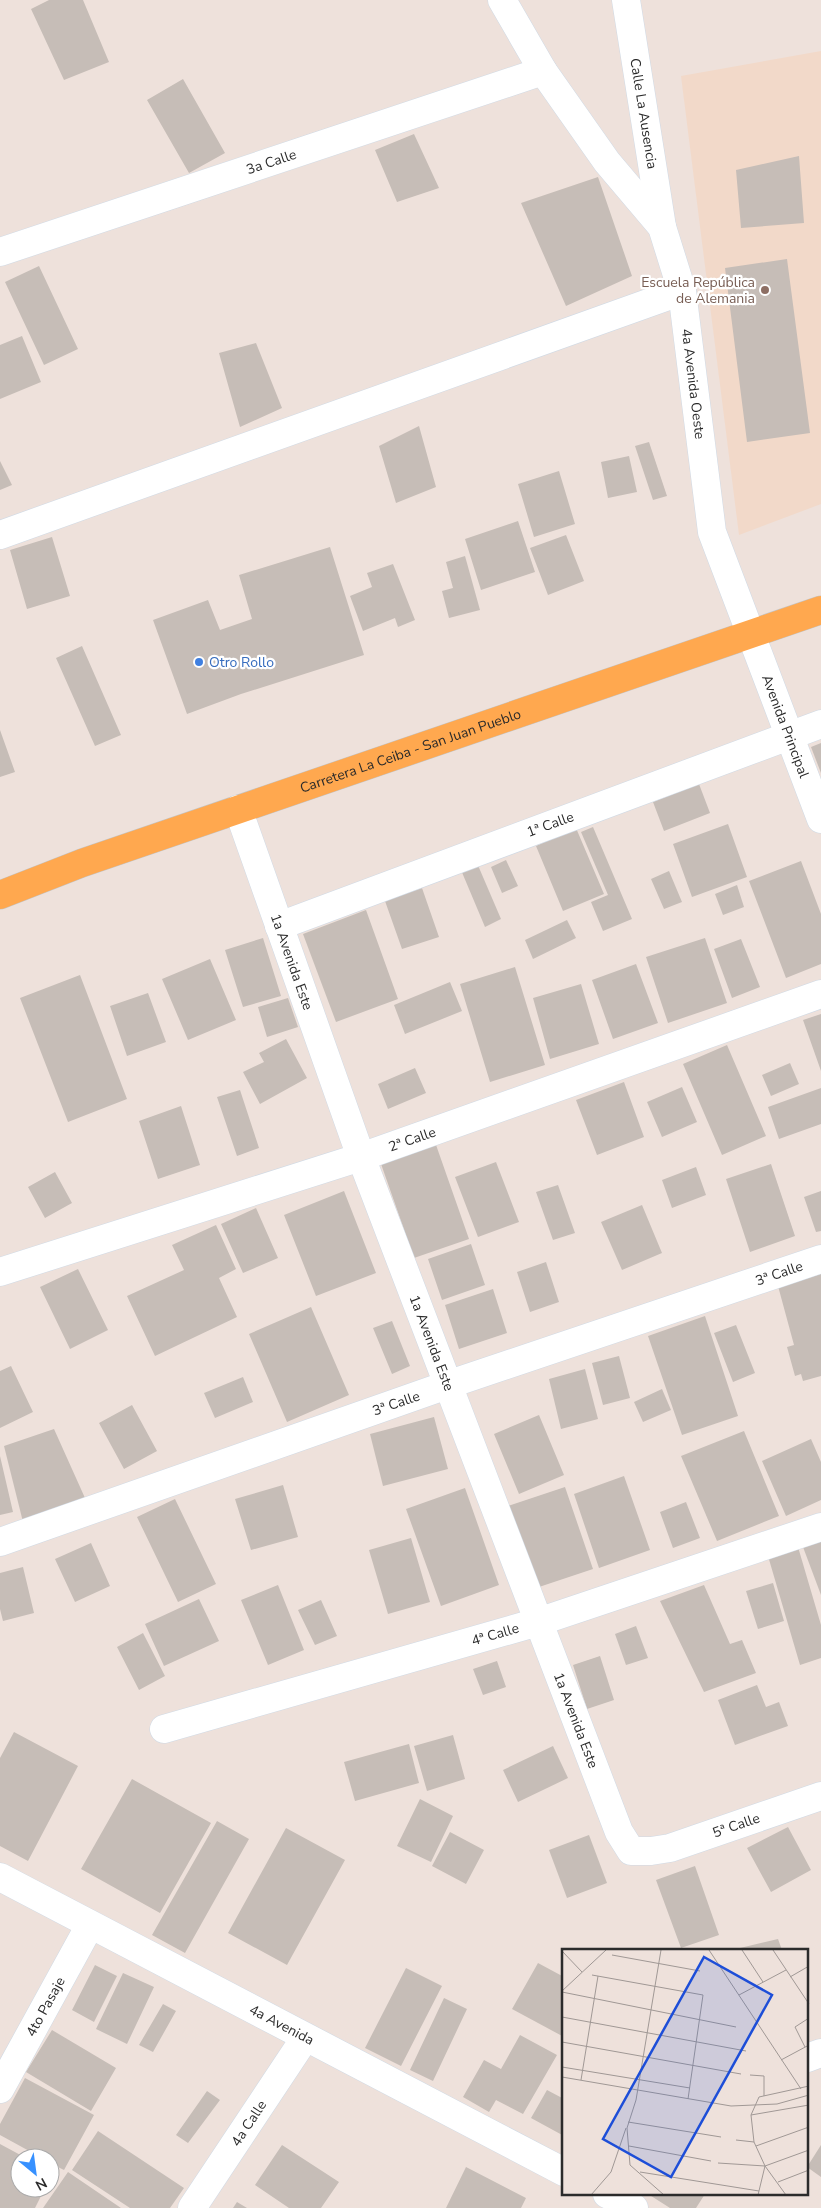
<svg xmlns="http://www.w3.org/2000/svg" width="821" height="2208" viewBox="0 0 821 2208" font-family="'Nunito Sans',sans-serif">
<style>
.education{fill:#f2d9c9}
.building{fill:#c6bdb7}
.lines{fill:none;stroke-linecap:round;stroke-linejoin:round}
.minor-casing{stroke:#d0dae5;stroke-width:29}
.major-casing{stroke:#c4c4c4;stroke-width:29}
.minor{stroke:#fff;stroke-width:28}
.major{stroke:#ffa84f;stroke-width:28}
.education-dot{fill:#8d6e63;stroke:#fff;stroke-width:2}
.shop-dot{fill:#3f7fe0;stroke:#fff;stroke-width:2}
.labels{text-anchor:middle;stroke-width:4.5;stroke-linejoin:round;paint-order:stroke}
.street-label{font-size:14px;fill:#2b2b2b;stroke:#fff}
.education-label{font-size:14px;fill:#785e54;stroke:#fff;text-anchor:end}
.shop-label{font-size:14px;fill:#366cbe;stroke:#fff;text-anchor:start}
.inset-road{fill:none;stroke:#a09895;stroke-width:1}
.view{fill:#1d4ed8;fill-opacity:0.15;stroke:#1d4ed8;stroke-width:2.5}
.inset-edge{fill:none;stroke:#2b2b2b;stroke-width:2.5}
</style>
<rect width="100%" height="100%" fill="#eee1db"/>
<!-- education -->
<path class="education" d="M821,51V504L739,535L681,76Z"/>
<!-- building -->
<path class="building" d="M49,0H83L109,62L64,80L31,9Z
M183,79L225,153L189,173L147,100Z
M414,134L439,188L397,202L375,150Z
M799,156L804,223L741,228L736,170Z
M598,177L632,276L566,306L521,203Z
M787,259L810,433L747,442L725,268Z
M39,266L78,349L44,365L5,282Z
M22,336L41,382L0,399V345Z
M256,343L282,408L240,427L219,353Z
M419,426L436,487L396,503L379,446Z
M649,442L667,496L653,500L635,446Z
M629,456L637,492L608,498L601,462Z
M0,461L12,485L0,490Z
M559,471L575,524L534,537L518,484Z
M518,521L535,572L481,590L465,539Z
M566,535L584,581L548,595L530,548Z
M52,537L70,596L27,609L10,550Z
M330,547L364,655L241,694L187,714L153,620L208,600L220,630L252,619L239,575Z
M465,556L480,610L449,618L442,591L453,588L446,562Z
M393,564L415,620L398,627L395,618L363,631L350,596L372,587L367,573Z
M82,646L121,735L95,746L56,658Z
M0,730L15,772L0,777Z
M821,743V773L811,747Z
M699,784L710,813L664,831L653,802Z
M728,824L747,877L692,897L673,844Z
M593,827L632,919L603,931L591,902L608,895L581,832Z
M576,828L604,894L563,911L536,846Z
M506,860L518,886L502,893L491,867Z
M801,861L821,914V964L786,978L749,881Z
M477,863L501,919L485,927L461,870Z
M669,871L682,902L664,909L651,879Z
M737,885L744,907L723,915L715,894Z
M422,888L439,937L402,949L385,901Z
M366,910L398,999L336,1022L303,934Z
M567,920L576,938L533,959L525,940Z
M263,938L281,996L243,1007L225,950Z
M705,938L727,1003L668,1023L646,957Z
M741,939L760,987L732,998L714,949Z
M210,959L236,1020L188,1040L162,979Z
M636,964L658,1023L613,1039L592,980Z
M515,967L545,1065L490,1082L460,984Z
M80,975L127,1099L68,1122L20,998Z
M450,982L462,1011L405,1034L394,1005Z
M581,984L599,1044L550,1059L533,998Z
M148,993L166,1042L127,1056L110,1006Z
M288,998L298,1027L267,1037L258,1007Z
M821,1014V1071L803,1020Z
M286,1039L307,1078L260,1104L243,1072L264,1062L259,1053Z
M727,1045L766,1136L722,1155L683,1064Z
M790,1063L799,1084L771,1096L762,1075Z
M415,1068L426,1093L388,1109L378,1084Z
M624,1082L644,1137L597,1155L576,1100Z
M682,1087L697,1122L662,1137L647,1102Z
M821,1088V1124L779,1139L768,1107Z
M240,1090L259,1148L237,1156L217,1097Z
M181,1106L200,1165L158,1179L139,1121Z
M435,1142L469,1239L414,1258L380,1161Z
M496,1162L519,1222L478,1237L455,1177Z
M771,1164L795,1236L750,1252L726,1179Z
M696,1167L706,1195L672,1208L662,1180Z
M55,1172L72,1203L45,1218L28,1187Z
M558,1185L575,1233L553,1240L536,1192Z
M344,1191L376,1273L316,1296L284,1215Z
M821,1191V1231L816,1232L804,1197Z
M642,1205L662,1253L622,1270L601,1222Z
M256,1208L278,1258L243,1273L221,1224Z
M216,1225L236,1269L219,1278L237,1317L155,1356L127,1296L184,1270L172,1245Z
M471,1244L485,1285L442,1300L428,1259Z
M546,1262L559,1302L530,1312L517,1272Z
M78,1269L108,1330L70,1349L40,1287Z
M821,1274V1376L803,1381L801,1374L795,1376L787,1347L794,1345L778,1286Z
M493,1289L507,1333L459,1349L445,1305Z
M311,1307L349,1395L287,1422L249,1334Z
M705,1316L738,1416L682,1435L648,1336Z
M392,1321L410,1366L392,1374L373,1328Z
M736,1325L755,1373L733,1382L714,1333Z
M619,1356L630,1398L603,1405L592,1363Z
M11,1366L33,1412L0,1428V1371Z
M585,1369L598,1419L561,1429L549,1379Z
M243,1377L253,1402L215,1418L204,1393Z
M662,1389L671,1410L643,1422L634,1402Z
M132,1405L157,1451L124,1469L99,1423Z
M539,1415L564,1475L519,1494L494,1434Z
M434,1417L448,1469L383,1486L370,1434Z
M54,1429L85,1498L23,1522L4,1446Z
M744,1431L779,1516L717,1541L681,1456Z
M811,1439L821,1462V1500L786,1516L762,1461Z
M0,1456L13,1512L0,1515Z
M624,1476L650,1550L599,1568L574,1494Z
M283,1485L298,1537L251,1550L235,1499Z
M565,1487L593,1569L536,1588L508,1506Z
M465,1488L499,1585L441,1606L406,1509Z
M175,1499L216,1584L178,1602L137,1517Z
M686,1502L700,1538L673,1548L660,1512Z
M411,1538L430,1602L388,1614L369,1550Z
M821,1541V1595L803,1547Z
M91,1543L110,1586L75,1602L55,1559Z
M798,1547L821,1625V1658L800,1665L768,1556Z
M23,1567L34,1613L3,1621L0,1609V1573Z
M773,1583L784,1621L758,1629L746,1591Z
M278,1585L304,1650L268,1665L241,1600Z
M704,1585L730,1644L742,1640L756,1673L704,1692L660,1601Z
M199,1599L219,1641L164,1666L145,1624Z
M321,1600L337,1636L315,1645L298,1610Z
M636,1626L648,1658L626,1665L615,1634Z
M143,1633L165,1676L139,1690L117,1647Z
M600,1656L614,1700L587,1709L573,1665Z
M497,1661L506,1687L483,1695L473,1669Z
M757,1685L766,1707L779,1702L788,1726L735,1745L718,1700Z
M14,1732L78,1766L28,1861L0,1846V1758Z
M453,1735L465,1779L427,1791L414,1746Z
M409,1744L419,1783L355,1801L344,1762Z
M553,1746L568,1778L518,1802L503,1770Z
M132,1779L211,1823L160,1913L81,1869Z
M420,1799L453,1816L431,1862L397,1846Z
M217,1821L249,1839L185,1953L152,1935Z
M788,1827L811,1870L771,1892L747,1848Z
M286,1828L345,1860L287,1965L228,1933Z
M450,1832L484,1850L466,1884L432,1866Z
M589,1835L607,1883L567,1898L549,1850Z
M695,1866L719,1935L681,1948L656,1880Z
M778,1939L782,1950H740V1948Z
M538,1963L564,1977V2037L512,2009Z
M95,1965L117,1976L94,2022L72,2010Z
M406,1968L442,1986L401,2066L365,2048Z
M123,1973L154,1987L127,2044L96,2029Z
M444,1998L467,2009L433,2081L410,2070Z
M163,2004L176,2011L153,2052L139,2045Z
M52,2030L116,2068L91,2111L26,2072Z
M520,2035L557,2055L523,2114L496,2100L489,2112L463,2097L484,2060L501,2069Z
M25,2078L94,2115L64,2170L50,2163V2158H42L0,2135V2124Z
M547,2090L564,2099V2136L531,2118Z
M207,2091L220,2100L188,2143L176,2135Z
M98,2131L184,2188L170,2208H130L72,2170Z
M0,2144L26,2158H20V2188H45L35,2208H0Z
M282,2145L339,2182L321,2208H289L255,2185Z
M821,2145V2177L807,2167Z
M466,2167L526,2198L521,2208H446Z
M68,2172L121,2208H43Z
M648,2194H705L696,2208H670Z
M237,2202L247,2208H233Z"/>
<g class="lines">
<!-- minor casing -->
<g class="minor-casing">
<g id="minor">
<path id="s1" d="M502,0L543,71L607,162L662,227L682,291L712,532L821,819"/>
<path id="s2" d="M626,0L662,227"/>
<path id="s3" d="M0,252L543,71"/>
<path d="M0,535L682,291"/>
<path id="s4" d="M238,809L361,1157L619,1832L631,1851H651L670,1848L821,1796"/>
<path d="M279,926L821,724"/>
<path d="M0,1272L361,1157L821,994"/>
<path d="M0,1542L447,1385L821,1259"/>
<path d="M164,1729L538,1622L821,1527"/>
<path id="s5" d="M0,1877L564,2172"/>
<path d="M807,2058L821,2053"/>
<path id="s6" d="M0,2089L90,1925"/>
<path d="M607,2194L634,2208"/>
<path id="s7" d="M192,2208L305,2038"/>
</g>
</g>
<!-- major casing -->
<g class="major-casing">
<g id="major">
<path id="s8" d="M0,895L82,863L821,610"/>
</g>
</g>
<!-- minor -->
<use href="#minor" class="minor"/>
<!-- major -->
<use href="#major" class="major"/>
</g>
<!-- markers -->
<circle class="education-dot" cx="765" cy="290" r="5"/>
<circle class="shop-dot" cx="199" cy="662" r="5"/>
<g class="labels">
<!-- street labels -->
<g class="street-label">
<text dy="5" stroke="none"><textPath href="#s2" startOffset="115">Calle La Ausencia</textPath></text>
<text dy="5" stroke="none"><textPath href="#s3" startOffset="286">3a Calle</textPath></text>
<text dy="5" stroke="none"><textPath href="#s1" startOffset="439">4a Avenida Oeste</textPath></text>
<text dy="5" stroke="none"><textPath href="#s1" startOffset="796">Avenida Principal</textPath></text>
<text dy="5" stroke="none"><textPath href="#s8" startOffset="435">Carretera La Ceiba - San Juan Pueblo</textPath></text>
<text transform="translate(550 824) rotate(-20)" y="5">1ª Calle</text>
<text dy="5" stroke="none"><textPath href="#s4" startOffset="162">1a Avenida Este</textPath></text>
<text transform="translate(412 1139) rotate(-19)" y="5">2ª Calle</text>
<text transform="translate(779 1273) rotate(-19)" y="5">3ª Calle</text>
<text dy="5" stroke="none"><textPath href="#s4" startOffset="568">1a Avenida Este</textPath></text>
<text transform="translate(396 1403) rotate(-19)" y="5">3ª Calle</text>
<text transform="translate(495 1634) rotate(-16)" y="5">4ª Calle</text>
<text dy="5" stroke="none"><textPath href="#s4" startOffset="972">1a Avenida Este</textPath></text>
<text transform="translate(736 1825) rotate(-19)" y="5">5ª Calle</text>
<text dy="5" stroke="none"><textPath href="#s6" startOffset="94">4to Pasaje</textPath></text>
<text dy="5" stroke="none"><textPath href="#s5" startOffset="318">4a Avenida</textPath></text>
<text dy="5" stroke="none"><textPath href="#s7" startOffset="102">4a Calle</textPath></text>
</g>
<!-- education labels -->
<g class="education-label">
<text x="755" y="287">Escuela República<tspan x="755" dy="16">de Alemania</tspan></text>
</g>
<!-- shop labels -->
<g class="shop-label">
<text x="209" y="667">Otro Rollo</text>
</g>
</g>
<!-- overview -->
<g transform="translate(562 1949)">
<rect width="246" height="246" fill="#eee1db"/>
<path class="inset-road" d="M99,1L74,151L65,179L68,216L102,246M147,1L239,140M180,1L201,33M211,1L247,55M0,2L20,23M50,6L138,22M30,26L141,46L126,150M228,28L247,17M0,42L44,1M0,43L174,78M177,46L224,21M0,68L184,102M0,93L179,125M243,98L233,78L247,69M219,111L247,96M0,118L128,139M188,126L202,127V147M0,128L169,157L215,155L247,146M19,131L36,27M189,166L247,156M66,173L159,188M174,191L192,193M67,197L149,212M194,197L247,178M156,214L203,217L247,201M78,223L197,242M216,233L247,221M29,246L49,223L64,179M196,246L203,217M224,246L203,217L192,193L189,166L197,148L247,137"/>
<path class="view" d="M142,8L210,46L109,228L41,190Z"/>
<rect width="246" height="246" class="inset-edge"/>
</g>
<!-- north arrow -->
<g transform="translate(35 2173) rotate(151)"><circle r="24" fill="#ffffff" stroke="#aaaaaa"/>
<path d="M0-4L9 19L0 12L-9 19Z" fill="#3791ff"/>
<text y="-8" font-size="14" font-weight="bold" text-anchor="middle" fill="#2b2b2b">N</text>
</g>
</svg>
